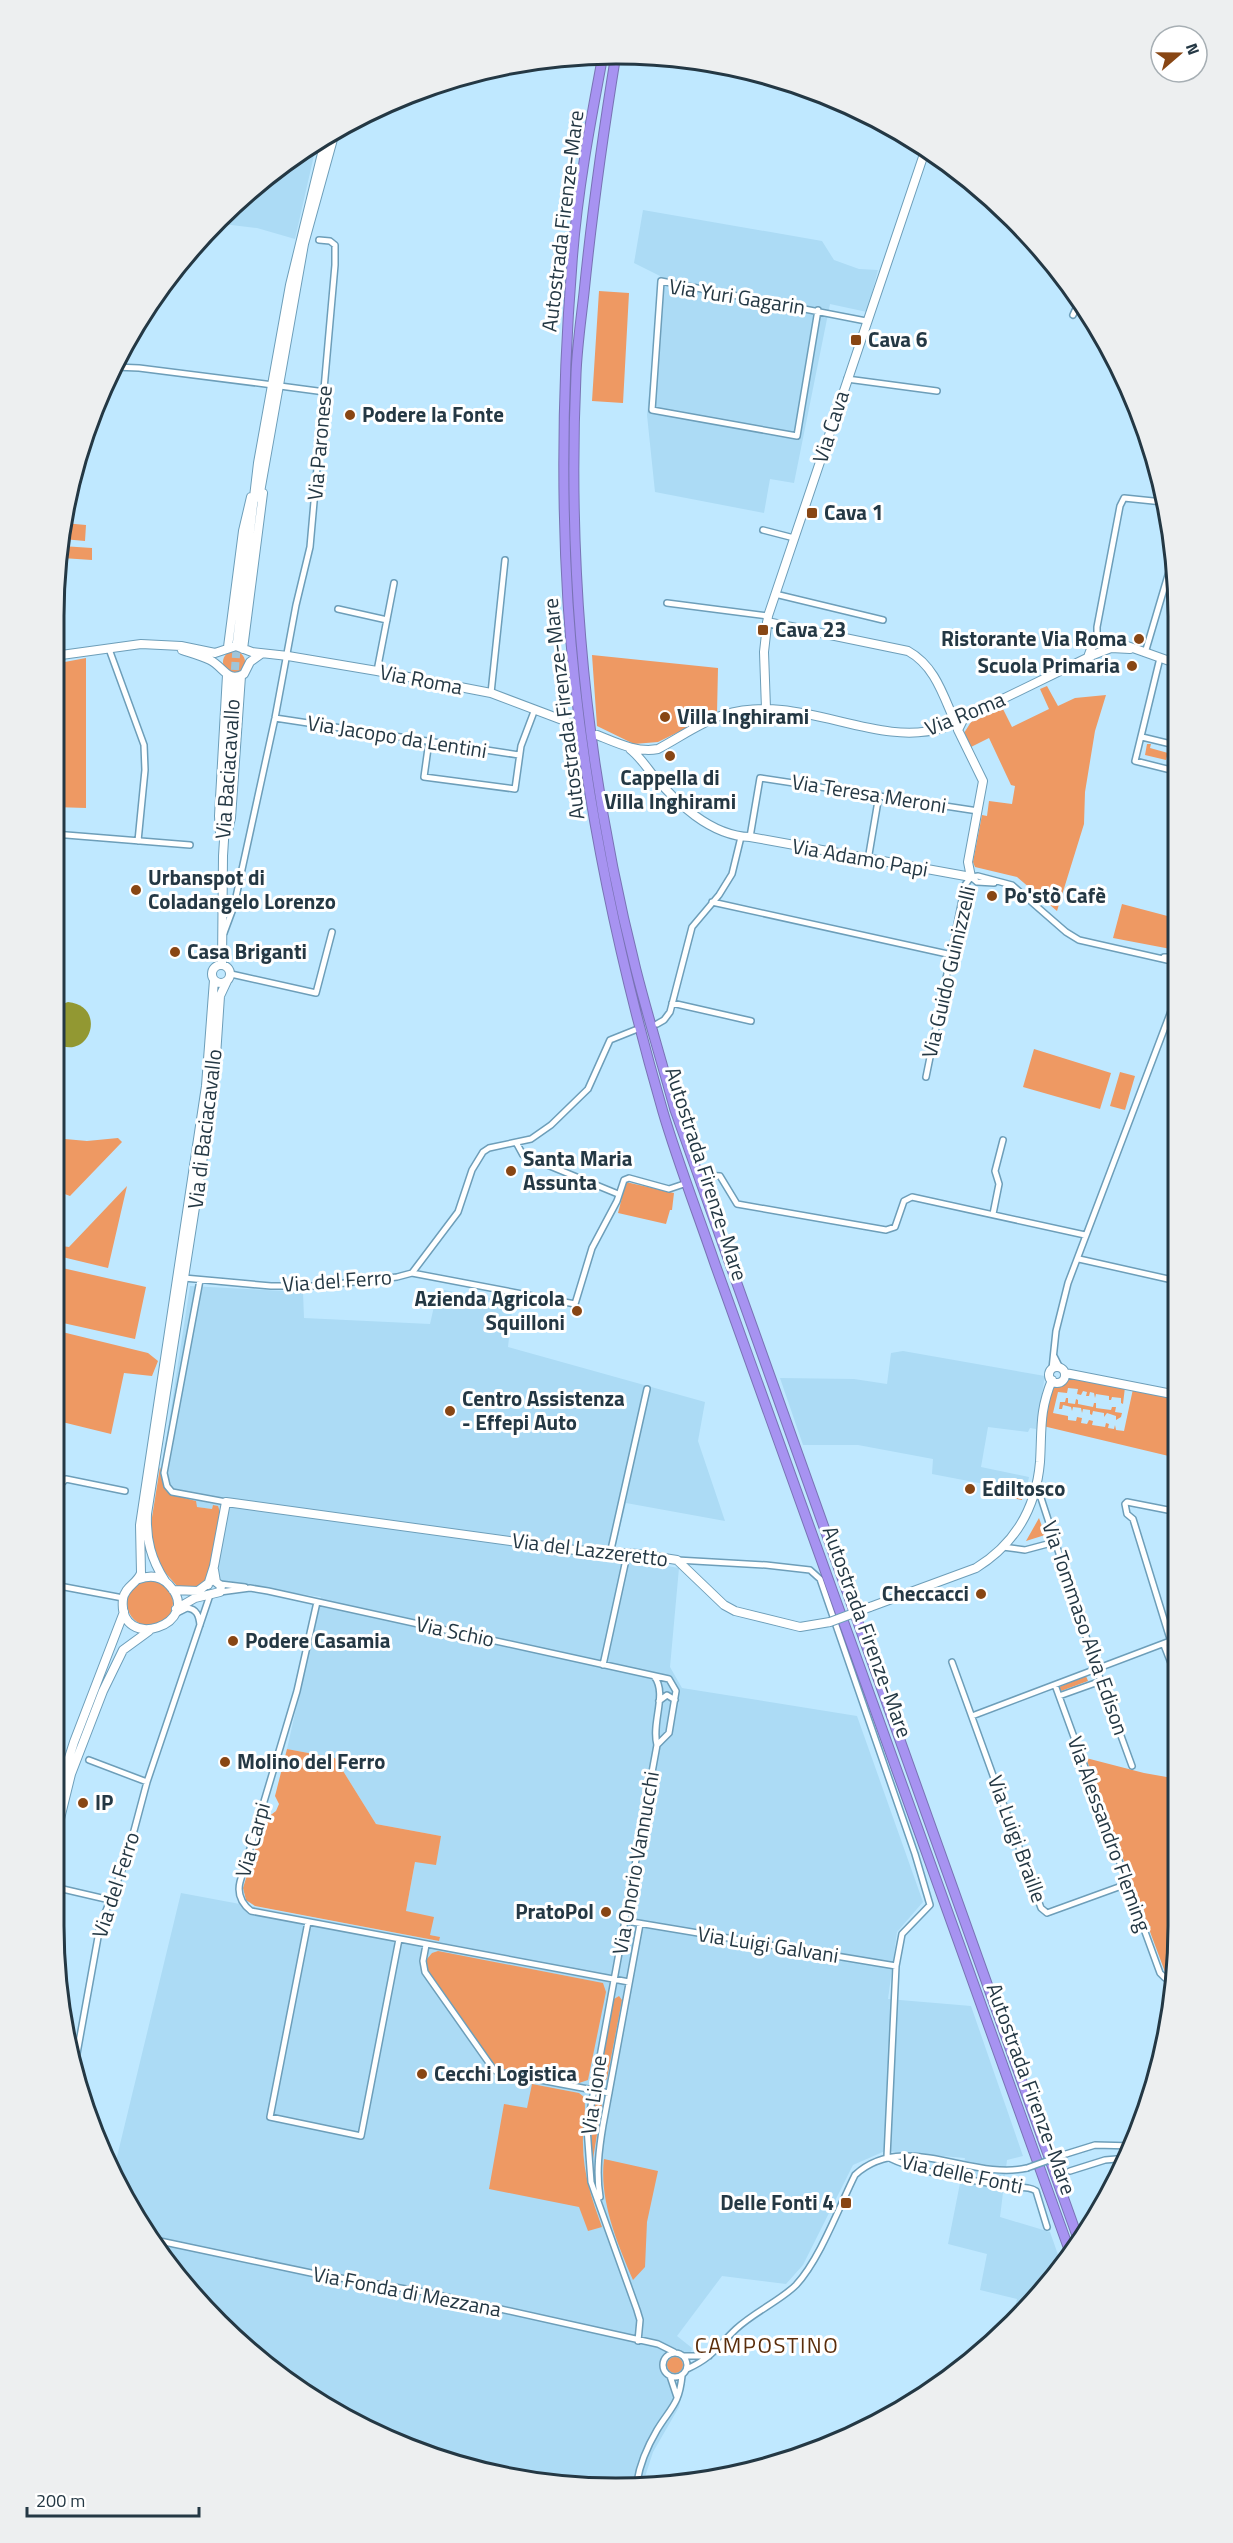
<svg xmlns="http://www.w3.org/2000/svg" width="1233" height="2543" viewBox="0 0 1233 2543" font-family="'Titillium Web',sans-serif">
<style>
.built{fill:#acdbf5}
.green{fill:#ee9963}
.water{fill:#929832}
.lines{fill:none;stroke-linecap:round;stroke-linejoin:round}
.secondary-tunnel{stroke:#a0c5da;stroke-width:8;stroke-dasharray:8 4;stroke-linecap:butt}
.street-casing{stroke:#6d9eb9;stroke-width:8}
.secondary-casing{stroke:#6d9eb9;stroke-width:10}
.highway-casing{stroke:#7973b4;stroke-width:11}
.street{stroke:#fff;stroke-width:5}
.secondary{stroke:#fff;stroke-width:8}
.highway{stroke:#a793f1;stroke-width:9}
.street-bridge-casing{stroke:#6d9eb9;stroke-width:8;stroke-linecap:butt}
.secondary-bridge-casing{stroke:#6d9eb9;stroke-width:10;stroke-linecap:butt}
.street-bridge{stroke:#fff;stroke-width:5}
.secondary-bridge{stroke:#fff;stroke-width:8}
.poi-dot{fill:#884614;stroke:#fff;stroke-width:2}
.labels{text-anchor:middle;stroke-width:6;stroke-linejoin:round;paint-order:stroke}
.street-label{font-size:21px;fill:#243844;stroke:#fff}
.poi-label{font-size:21px;font-weight:bold;fill:#243844;stroke:#fff;text-anchor:start}
.neighbourhood-label{font-size:22px;letter-spacing:1.5px;fill:#5a2d0b;stroke:#fff}
.rim{fill:none;stroke:#243844;stroke-width:3}
</style>
<rect width="100%" height="100%" fill="#bfe8ff"/>
<!-- built -->
<path class="built" d="M317,142L295,239L257,228L215,223L304,149Z
M643,210L822,241L834,260L859,269L878,270L867,312L830,304L794,483L770,479L764,513L655,492L647,415L660,276L634,263Z
M190,1286L303,1292L304,1318L430,1324L438,1289L513,1302L508,1347L705,1402L698,1441L725,1521L626,1503L613,1557L679,1568L670,1667L682,1688L857,1716L923,1902L897,1932L888,1999L971,2006L1023,2156L1007,2160L1000,2217L1050,2232L1062,2266L1018,2320L1013,2319L1017,2299L980,2290L987,2254L948,2244L965,2158L885,2151L853,2165L803,2265L786,2284L722,2276L677,2336L692,2348L679,2407L653,2452L643,2483L506,2478L401,2446L304,2394L170,2269L115,2165L181,1893L438,1941L439,1937L430,1935L406,1911L415,1862L441,1836L376,1824L335,1758L287,1749L321,1597L208,1580L213,1505L212,1509L196,1507V1501L173,1495L165,1487L162,1467Z
M903,1351L1045,1376L1036,1429L1030,1428L1028,1432L988,1427L981,1467L1029,1477L1026,1492L932,1474L933,1459L858,1445H803L780,1378L854,1379L887,1384L891,1353Z"/>
<!-- green -->
<path class="green" d="M599,291L629,293L623,403L592,401Z
M64,523L86,525L85,541L63,539Z
M62,546L92,548V560L62,558Z
M223 662a11 11 0 1 1 22 0a11 11 0 1 1-22 0Z
M592,655L718,668L717,713L658,742L634,744L597,726Z
M86,658V808L54,807V664Z
M1047,686L1058,706L1075,698L1106,695L1095,731L1085,792L1084,824L1057,911L1017,877L975,867L973,862L982,815L987,816L989,801L1012,804L1015,786L1011,785L989,738L971,747L964,733L971,722L1003,709L1012,727L1049,709L1040,689Z
M1147,744H1151L1150,748L1168,753L1166,760L1145,755Z
M1122,904L1175,918L1176,950L1113,938Z
M1034,1049L1111,1073L1100,1109L1023,1087Z
M1120,1072L1135,1076L1125,1110L1110,1106Z
M54,1138L87,1141L118,1138L122,1142L70,1196L54,1190Z
M626,1182L674,1193L672,1210H670L666,1224L618,1213Z
M127,1186L108,1268L54,1255V1245L69,1247Z
M58,1267L146,1287L135,1339L54,1321V1284Z
M54,1330L148,1353L158,1361L152,1376L124,1373L111,1434L54,1420Z
M1072,1377L1125,1387L1123,1404L1121,1403V1398L1112,1397L1111,1400H1109V1396L1096,1394L1095,1398L1094,1393L1090,1392L1089,1396H1086L1087,1392L1083,1391L1081,1395L1077,1394L1078,1389L1068,1388L1067,1393L1058,1392L1053,1413L1068,1416V1420L1076,1421L1077,1417L1082,1418L1081,1423L1087,1424L1089,1420L1093,1421L1092,1425L1105,1427L1106,1423L1109,1424L1108,1428L1114,1429L1115,1425L1116,1430L1124,1431L1133,1389L1177,1399V1458L1043,1426L1052,1389Z
M1066,1398H1068V1403L1075,1404L1076,1399L1078,1400V1404L1093,1407L1094,1403H1096V1408L1111,1410L1112,1407H1116L1115,1412L1122,1413L1121,1417L1116,1420V1416L1107,1413L1104,1417V1413L1093,1411L1092,1415L1090,1414V1410L1083,1409L1082,1413L1081,1408L1073,1407L1072,1411L1071,1407L1063,1405L1062,1409H1059L1060,1402H1065Z
M160,1467L167,1491L173,1495L196,1501L197,1507L212,1509L213,1505L218,1506L220,1512L208,1580L197,1589L177,1586L162,1569L153,1550L150,1530Z
M997,1486L1023,1491L1022,1500L992,1494L989,1492Z
M1039,1518L1045,1535L1026,1541Z
M127 1603a23 23 0 1 1 46 0a23 23 0 1 1-46 0Z
M1086,1676L1088,1681L1061,1691L1059,1687Z
M287,1749L335,1758L376,1824L441,1836L436,1865L415,1862L406,1911L434,1917L430,1935L440,1937L439,1941L255,1906L246,1900L243,1888L264,1820L276,1811L279,1804L275,1796Z
M1086,1758L1144,1773L1178,1779L1179,1927L1175,1969L1165,1972L1149,1929L1151,1927L1146,1922L1143,1904L1139,1902Z
M438,1951L603,1983L606,1992L588,2080L576,2084L503,2070L495,2066L427,1969V1959L432,1953Z
M619,1996L622,2000L607,2079L601,2083L599,2079L614,1999Z
M532,2084L579,2093L584,2097C587,2111 582,2129 583,2144C583,2173 592,2200 602,2227L588,2231L579,2207L489,2189L504,2104L527,2108Z
M598,2100L602,2104L593,2159L591,2140L594,2103Z
M604,2159L658,2171L647,2222L645,2267L633,2280C617,2243 599,2200 604,2159Z
M667 2365a8 8 0 1 1 16 0a8 8 0 1 1-16 0Z"/>
<!-- water -->
<path class="water" d="M68,1002C109,1006 89,1065 54,1042V1007Z"/>
<g class="lines">
<!-- secondary-tunnel -->
<path class="secondary-tunnel" d="M234,682L237,642"/>
<!-- street casing -->
<g class="street-casing">
<path id="street" d="M818,310L797,436L652,410L661,281L866,321
M1073,315L1079,302
M115,367L139,368L273,385
M847,379L937,391
M280,386L325,392
M1146,445L1148,446
M763,530L794,538
M775,594L883,620
M667,603L768,616
M338,609L387,620
M1097,638V627L1120,506L1124,498L1163,502
M109,649L144,745L145,770L138,841
M1145,653L1174,555
M1160,658L1135,761L1175,771
M377,671L394,583
M491,693L505,560
M275,718L519,755
M1142,737L1175,745
M429,741L424,777L515,789L521,746L535,709
M54,834L190,845
M750,837L760,778L978,811
M868,860L879,795
M971,877L978,876L1012,885L1066,932L1079,940L1176,962
M971,877L977,882L994,883
M712,902L952,955
M224,933L234,906L275,718L296,605L310,547L335,265V245L330,241L319,240
M1164,957H1176
M231,974L316,993L332,932
M672,1003L751,1021
M657,1024L664,1020L670,1012L692,927L719,895L732,874L741,837
M926,1077L965,885L971,877
M517,1144L523,1155L618,1194
M704,1175L720,1176L737,1204L886,1230L895,1227L904,1201L912,1197L1085,1235
M993,1214L999,1184L995,1171L1003,1140
M1079,1259L1177,1281
M412,1273L575,1304L592,1248L617,1201L624,1180L629,1178L669,1189L684,1184
M184,1278L271,1286H319L397,1277L412,1273L458,1212L472,1170L483,1152L489,1148L531,1139L551,1125L588,1089L610,1040L635,1030
M200,1280L164,1473L167,1486L172,1492L226,1502
M1054,1356L1060,1368
M1052,1369L1056,1331L1068,1283L1176,998
M1036,1491L1041,1498L1097,1670L1132,1766
M54,1506L58,1487L66,1479L125,1491
M1003,1547L1025,1550L1055,1542
M610,1554L647,1389
M677,1560L766,1565L810,1570L820,1579L915,1854L930,1905L902,1934L896,1966L887,2157C924,2175 969,2179 1009,2187C1018,2188 1029,2186 1036,2191L1047,2227
M220,1584L245,1587
M54,1585L123,1598
M220,1592L250,1588L268,1591L669,1679L676,1691L669,1733L657,1745
M317,1602L297,1691L240,1882C237,1894 241,1903 251,1911L629,1982
M177,1613L187,1608C197,1609 199,1616 200,1625
M1171,1642L1133,1519L1127,1514L1125,1504L1127,1502L1178,1512
M1164,1645L1178,1681
M952,1662L1041,1908L1047,1913L1127,1884
M603,1665L627,1555
M1055,1685L1160,1973L1165,1978L1174,1976
M1059,1696L1101,1681
M659,1701L667,1695L675,1700
M972,1716L1178,1638
M89,1760L147,1782
M54,1887L110,1900
M626,1921L896,1966
M308,1922L270,2117L361,2136L399,1939
M426,1945L423,1961L425,1972L494,2070L498,2072L609,2093
M76,2059L100,1926L127,1857L147,1782L210,1595
M1066,2154L1095,2145L1134,2146
M1070,2171L1105,2160L1128,2158
M600,2197C596,2173 599,2149 603,2125L640,1924
M155,2240L311,2273L424,2292L658,2344L674,2352
M638,2341L640,2320L637,2310L591,2182L587,2128L657,1745C651,1722 668,1694 654,1676
M663 2365a12 12 0 1 1 24 0a12 12 0 1 1-24 0Z
M684,2356H709
M687,2369C713,2357 717,2347 736,2329C754,2312 780,2301 796,2285C820,2259 839,2207 855,2175C904,2130 971,2181 1027,2168
M670,2376L677,2397
M637,2482C640,2463 647,2447 657,2430C671,2407 679,2405 682,2376"/>
</g>
<!-- secondary casing -->
<g class="secondary-casing">
<path id="secondary" d="M259,498L304,244L335,132
M767,622L908,651C935,666 943,695 955,722
M237,642L258,463L290,285L326,137
M228,647L243,531L251,497
M243,649L263,493
M182,650C191,653 202,656 210,660C224,667 227,683 244,674L250,662L261,654
M54,656L141,644L181,646L215,653L236,646L252,652L288,656L377,671L491,693L573,724
M1088,657L1094,641L1102,637L1175,663
M766,709L764,652L768,616L925,151
M597,735C617,743 637,753 658,749C679,738 701,722 723,715C800,691 873,749 943,728L1093,655L1111,648L1130,649
M630,749C639,756 645,765 652,774C676,802 710,836 750,837L971,877L968,862L983,781L958,730L963,720
M228,831L231,818L241,676
M220,833L219,816L227,675
M222,964L223,856L234,683
M212 974a9 9 0 1 1 18 0a9 9 0 1 1-18 0Z
M1049 1375a8 8 0 1 1 16 0a8 8 0 1 1-16 0Z
M1065,1373L1177,1395
M139,1579C150,1575 161,1576 169,1585C206,1624 117,1654 123,1599C125,1586 137,1584 141,1573L140,1525L206,1086L214,980
M165,1581C151,1559 146,1540 147,1514L214,1086L220,996L227,981
M208,1585L214,1566L226,1502L575,1550L638,1554L677,1560L724,1605L735,1611L800,1627L830,1622
M173,1590L198,1591L210,1582
M870,1607L976,1568C1015,1544 1036,1508 1040,1462C1042,1429 1039,1412 1052,1380
M176,1609L195,1598L220,1592L221,1586L216,1582L214,1570
M54,1805L74,1742L124,1612
M54,1843L71,1774L103,1691L123,1650L149,1631"/>
</g>
<!-- highway casing -->
<g class="highway-casing">
<path id="highway" d="M616,54C603,134 592,213 584,293C581,320 577,347 576,374C567,573 587,776 636,970C648,1017 662,1063 675,1110L1080,2244
M603,55C590,124 577,193 572,263C563,376 561,490 568,603C579,775 615,946 663,1112C678,1163 698,1214 715,1264L1071,2255"/>
</g>
<!-- street -->
<use href="#street" class="street"/>
<!-- secondary -->
<use href="#secondary" class="secondary"/>
<!-- highway -->
<use href="#highway" class="highway"/>
<!-- street-bridge casing -->
<g class="street-bridge-casing">
<path id="street-bridge" d="M1027,2168L1066,2154"/>
</g>
<!-- secondary-bridge casing -->
<g class="secondary-bridge-casing">
<path id="secondary-bridge" d="M830,1622L870,1607"/>
</g>
<!-- street-bridge -->
<use href="#street-bridge" class="street-bridge"/>
<!-- secondary-bridge -->
<use href="#secondary-bridge" class="secondary-bridge"/>
</g>
<!-- markers -->
<g class="poi-dot">
<rect x="850" y="334" width="12" height="12" rx="3"/>
<circle cx="350" cy="415" r="6"/>
<rect x="806" y="507" width="12" height="12" rx="3"/>
<rect x="757" y="624" width="12" height="12" rx="3"/>
<circle cx="1139" cy="639" r="6"/>
<circle cx="1132" cy="666" r="6"/>
<circle cx="665" cy="717" r="6"/>
<circle cx="670" cy="756" r="6"/>
<circle cx="136" cy="890" r="6"/>
<circle cx="992" cy="896" r="6"/>
<circle cx="175" cy="952" r="6"/>
<circle cx="511" cy="1171" r="6"/>
<circle cx="577" cy="1311" r="6"/>
<circle cx="450" cy="1411" r="6"/>
<circle cx="970" cy="1489" r="6"/>
<circle cx="981" cy="1594" r="6"/>
<circle cx="233" cy="1641" r="6"/>
<circle cx="225" cy="1762" r="6"/>
<circle cx="83" cy="1803" r="6"/>
<circle cx="606" cy="1912" r="6"/>
<circle cx="422" cy="2074" r="6"/>
<rect x="840" y="2197" width="12" height="12" rx="3"/>
</g>
<g class="labels">
<!-- street labels -->
<g class="street-label">
<text transform="translate(563 221) rotate(-83)" y="7">Autostrada Firenze-Mare</text>
<text transform="translate(737 297) rotate(9)" y="7">Via Yuri Gagarin</text>
<text transform="translate(831 427) rotate(-72)" y="7">Via Cava</text>
<text transform="translate(320 443) rotate(-85)" y="7">Via Paronese</text>
<text transform="translate(421 680) rotate(11)" y="7">Via Roma</text>
<text transform="translate(564 709) rotate(-97)" y="7">Autostrada Firenze-Mare</text>
<text transform="translate(965 714) rotate(-22)" y="7">Via Roma</text>
<text transform="translate(397 737) rotate(9)" y="7">Via Jacopo da Lentini</text>
<text transform="translate(228 769) rotate(-86)" y="7">Via Baciacavallo</text>
<text transform="translate(869 794) rotate(9)" y="7">Via Teresa Meroni</text>
<text transform="translate(860 858) rotate(10)" y="7">Via Adamo Papi</text>
<text transform="translate(949 972) rotate(-77)" y="7">Via Guido Guinizzelli</text>
<text transform="translate(205 1129) rotate(-83)" y="7">Via di Baciacavallo</text>
<text transform="translate(706 1174) rotate(72)" y="7">Autostrada Firenze-Mare</text>
<text transform="translate(337 1281) rotate(-4)" y="7">Via del Ferro</text>
<text transform="translate(590 1550) rotate(7)" y="7">Via del Lazzeretto</text>
<text transform="translate(1085 1628) rotate(71)" y="7">Via Tommaso Alva Edison</text>
<text transform="translate(455 1632) rotate(12)" y="7">Via Schio</text>
<text transform="translate(867 1632) rotate(70)" y="7">Autostrada Firenze-Mare</text>
<text transform="translate(1109 1834) rotate(70)" y="7">Via Alessandro Fleming</text>
<text transform="translate(1017 1839) rotate(70)" y="7">Via Luigi Braille</text>
<text transform="translate(253 1840) rotate(-74)" y="7">Via Carpi</text>
<text transform="translate(636 1863) rotate(-80)" y="7">Via Onorio Vannucchi</text>
<text transform="translate(116 1885) rotate(-72)" y="7">Via del Ferro</text>
<text transform="translate(768 1945) rotate(9)" y="7">Via Luigi Galvani</text>
<text transform="translate(1031 2089) rotate(70)" y="7">Autostrada Firenze-Mare</text>
<text transform="translate(594 2095) rotate(-82)" y="7">Via Lione</text>
<text transform="translate(962 2174) rotate(12)" y="7">Via delle Fonti</text>
<text transform="translate(407 2292) rotate(11)" y="7">Via Fonda di Mezzana</text>
</g>
<!-- poi labels -->
<g class="poi-label">
<text x="868" y="347">Cava 6</text>
<text x="362" y="422">Podere la Fonte</text>
<text x="824" y="520">Cava 1</text>
<text x="775" y="637">Cava 23</text>
<text x="1127" y="646" text-anchor="end">Ristorante Via Roma</text>
<text x="1120" y="673" text-anchor="end">Scuola Primaria</text>
<text x="677" y="724">Villa Inghirami</text>
<text x="670" y="785" text-anchor="middle">Cappella di<tspan x="670" dy="24">Villa Inghirami</tspan></text>
<text x="148" y="885">Urbanspot di<tspan x="148" dy="24">Coladangelo Lorenzo</tspan></text>
<text x="1004" y="903">Po'stò Cafè</text>
<text x="187" y="959">Casa Briganti</text>
<text x="523" y="1166">Santa Maria<tspan x="523" dy="24">Assunta</tspan></text>
<text x="565" y="1306" text-anchor="end">Azienda Agricola<tspan x="565" dy="24">Squilloni</tspan></text>
<text x="462" y="1406">Centro Assistenza<tspan x="462" dy="24">- Effepi Auto</tspan></text>
<text x="982" y="1496">Ediltosco</text>
<text x="969" y="1601" text-anchor="end">Checcacci</text>
<text x="245" y="1648">Podere Casamia</text>
<text x="237" y="1769">Molino del Ferro</text>
<text x="95" y="1810">IP</text>
<text x="594" y="1919" text-anchor="end">PratoPol</text>
<text x="434" y="2081">Cecchi Logistica</text>
<text x="834" y="2210" text-anchor="end">Delle Fonti 4</text>
</g>
<!-- neighbourhood labels -->
<g class="neighbourhood-label">
<text x="767" y="2353">CAMPOSTINO</text>
</g>
</g>
<!-- crop -->
<path d="M0 0H1233V2543H0ZM616 64H616A552 552 0 0 1 1168 616V1926A552 552 0 0 1 616 2478H616A552 552 0 0 1 64 1926V616A552 552 0 0 1 616 64Z" fill="#edeff0" fill-rule="evenodd"/>
<path class="rim" d="M616 64H616A552 552 0 0 1 1168 616V1926A552 552 0 0 1 616 2478H616A552 552 0 0 1 64 1926V616A552 552 0 0 1 616 64Z"/>
<!-- north arrow -->
<g transform="translate(1179 54) rotate(70)"><circle r="28" fill="#ffffff" stroke="#a7afb4" stroke-width="1.5"/>
<path d="M0-4.5L10 22L0 15L-10 22Z" fill="#884614"/>
<text y="-9" font-size="16" font-weight="bold" text-anchor="middle" fill="#243844">N</text>
</g>
<!-- scale -->
<path d="M27 2507v9h172v-9" fill="none" stroke="#243844" stroke-width="3"/>
<text x="36" y="2507" font-size="18" fill="#243844" stroke="#ffffff" stroke-width="4.5" paint-order="stroke">200 m</text>
</svg>
